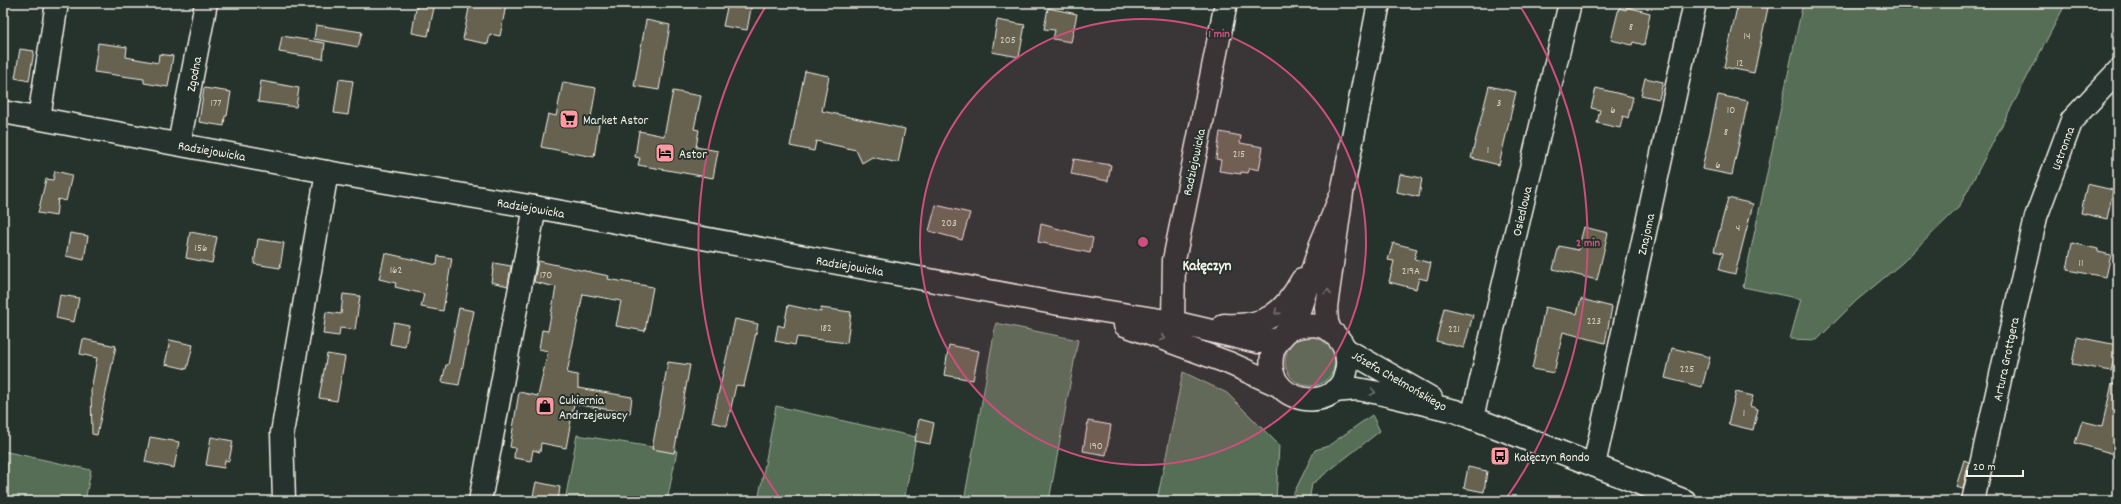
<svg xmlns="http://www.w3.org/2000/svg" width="2121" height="504" viewBox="0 0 2121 504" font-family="Dekko,sans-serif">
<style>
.green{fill:#546e54;stroke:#a4b09e}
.building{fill:#66624f;stroke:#f4f1e8}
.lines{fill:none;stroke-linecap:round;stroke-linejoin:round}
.minor-casing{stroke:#f4f1e8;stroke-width:25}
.tertiary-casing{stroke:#f4f1e8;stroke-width:25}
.secondary-casing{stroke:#f4f1e8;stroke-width:25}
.minor{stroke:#26332d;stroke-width:22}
.tertiary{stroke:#26332d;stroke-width:22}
.secondary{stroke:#26332d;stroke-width:22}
.oneway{stroke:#6e766e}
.ring{fill:none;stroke:#ce4e7e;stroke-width:2}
.labels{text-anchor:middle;stroke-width:4;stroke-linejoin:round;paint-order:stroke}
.number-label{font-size:11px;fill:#d0cdc2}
.street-label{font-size:13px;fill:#f4f1e8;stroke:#26332d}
.poi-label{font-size:13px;fill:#f4f1e8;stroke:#26332d;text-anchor:start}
.quarter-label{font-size:15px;font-weight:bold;fill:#f4f1e8;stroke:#26332d}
.centre{fill:#ce4e7e;stroke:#26332d;stroke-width:2}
.ring-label{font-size:12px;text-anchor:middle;font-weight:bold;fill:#ce4e7e;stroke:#26332d;stroke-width:4;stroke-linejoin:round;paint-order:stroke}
</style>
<rect width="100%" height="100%" fill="#26332d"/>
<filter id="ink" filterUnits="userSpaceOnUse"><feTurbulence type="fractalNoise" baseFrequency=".025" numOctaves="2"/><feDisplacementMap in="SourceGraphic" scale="8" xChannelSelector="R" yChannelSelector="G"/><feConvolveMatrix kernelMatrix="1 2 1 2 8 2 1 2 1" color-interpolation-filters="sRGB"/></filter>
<g filter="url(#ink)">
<!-- green -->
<path class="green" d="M1803,3H2066L1959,207L1902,263L1856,301L1817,340L1790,339L1801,299L1743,287Z
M996,323L1078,340L1049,501H964Z
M1285 361a25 25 0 1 1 50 0a25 25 0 1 1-50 0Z
M1183,372L1227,393L1279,445L1276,501H1157Z
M776,406L916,437L904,501H758Z
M1372,415L1380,431L1312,484L1309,501H1290L1315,450L1328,446Z
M577,435L677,451L667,501H565Z
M3,451L91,470L85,501H3Z"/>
<!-- building -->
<path class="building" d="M417,3H435L428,36L412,33Z
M470,3L506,5L500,36L490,34L488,44L463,39Z
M728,3H752L747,30L723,26Z
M1738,3H1769L1754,73L1724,67Z
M1627,7L1650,13L1644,45L1633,42L1632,45L1611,40L1619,8L1626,10Z
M1048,8L1077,14L1071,42L1053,39L1055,30L1044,29Z
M646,20L670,25L659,90L634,86Z
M997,20L1025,25L1019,57L992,52Z
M316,25L362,32L358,47L314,39Z
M282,36L325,43L323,59L279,52Z
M98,43L127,47L126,57L158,63L159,54L173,56L168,87L144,83V79L94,72Z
M20,49L34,51L29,81L15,78Z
M805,71L829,76L822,111L905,129L898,163L872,157L862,163L856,150L816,141L814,151L790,146Z
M1645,78L1663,82L1659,99L1641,95Z
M339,79L353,81L348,115L334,113Z
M261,81L299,88L296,107L258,102Z
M563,82L596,88L590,123L599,124L594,157L541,147L548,114L556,116Z
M1489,86L1516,92L1499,165L1471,158Z
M204,88L231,92L227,116H225L224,126L199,122Z
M1596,88L1633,97L1628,118L1623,116L1620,128L1597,123L1600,110L1591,108Z
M673,91L701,96L694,129L699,130L696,147L718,151L713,178L638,165L640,158L635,157L639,131L664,136Z
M1718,95L1748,101L1732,175L1702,169Z
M1220,132L1241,136L1240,143L1263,147L1259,170L1250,168L1248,173L1241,172V174L1219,171L1221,160L1216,159Z
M1074,159L1111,165L1108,181L1071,174Z
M55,171L72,175L66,201L58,199L56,216L38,213L46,179L53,180Z
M1400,174L1422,178L1419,197L1397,192Z
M2087,184L2113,190L2107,219L2081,213Z
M1728,198L1753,204L1735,274L1719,270L1723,253L1714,251Z
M936,205L970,213L962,240L929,231Z
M1041,224L1093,238L1090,253L1038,242Z
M1584,227L1608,233L1597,280L1553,269L1559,246L1578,250Z
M190,232L217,237L212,263L186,258Z
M70,233L88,236L84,260L66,256Z
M258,239L284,243L280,268L254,264Z
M1393,243L1417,249L1414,259L1431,263L1427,280L1419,278L1416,289L1389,282L1394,261L1388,260Z
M2072,243L2098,249V252L2111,255L2106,277L2067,270Z
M385,253L437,265L438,256L452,258L443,311L421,307L424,294L395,287L396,283L379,279Z
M538,261L609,276L608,279L653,287L645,331L616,326L621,301L583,294L567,373L578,375V388L632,397L630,413L574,404L566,448L541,443L540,452L533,450L531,461L514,458L515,448L510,447L519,392L538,396L548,351L539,349L542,330L548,331L556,287L534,282Z
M494,263L511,266L508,286L491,282Z
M343,294L360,296L355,330L340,328L339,336L323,334L326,312L341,314Z
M60,295L79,298L74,322L56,318Z
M1581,299L1612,307L1605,343L1563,332L1554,373L1532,369L1545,307L1577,314Z
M788,305L821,312V308L851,312L847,343L797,337L795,345L775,341L778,325L784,327Z
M459,308L474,311L459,385L442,382L446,365H448Z
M1444,308L1473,315L1464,348L1436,341Z
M735,319L758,324L744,386L736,385L727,426L712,422Z
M394,322L409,325L405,347L390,344Z
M2077,337L2117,345L2111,371L2072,364Z
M83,339L116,346L97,435L92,434L91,390L97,358L80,354Z
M170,340L193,345L187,369L165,364Z
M949,345L979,351L973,380L944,375Z
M1672,348L1710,357L1702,387L1665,378Z
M327,354L345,357L337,401L319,398Z
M668,362L690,365L674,453L652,449Z
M2112,384L2118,385V455L2075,443L2082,421L2102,426Z
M1736,392L1753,396L1750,406L1758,409L1753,430L1728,424Z
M919,419L934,423L930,444L915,441Z
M1088,421L1111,425L1106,455L1083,451Z
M150,437L179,442L174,468L145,462Z
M211,437L233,441L229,461L225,460L224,468L206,465Z
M1964,460L1969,462L1963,489L1956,487Z
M1468,467L1487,471L1484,492L1464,488Z
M536,482L560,487L558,501H532Z"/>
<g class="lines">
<!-- minor casing -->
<g class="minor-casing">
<path id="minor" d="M39,118L57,3
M179,144L206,3
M1173,322L1174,260L1226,3
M1472,418L1570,3
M1594,465L1695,3
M284,501L282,433L327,172
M480,501L535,207
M1973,501L2036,217L2072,120L2118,71"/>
</g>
<!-- tertiary casing -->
<g class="tertiary-casing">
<path id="tertiary" d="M1345,349L1431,398
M1334,391L1357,389L1379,393L1455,411L1685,501"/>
</g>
<!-- secondary casing -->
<g class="secondary-casing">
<path id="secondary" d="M3,112L327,172L535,207L1059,304L1173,322L1258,342L1279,339
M1125,325L1229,363L1280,386
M1224,325C1264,327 1282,316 1302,280
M1291,329C1307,324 1324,322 1336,336C1344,344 1348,355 1347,366C1342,419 1259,405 1273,351C1277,338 1290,331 1296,320L1321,244L1342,193
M1330,330L1327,322L1326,307L1342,193L1379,3"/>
</g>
<!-- minor -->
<use href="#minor" class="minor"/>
<!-- tertiary -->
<use href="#tertiary" class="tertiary"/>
<!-- secondary -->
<use href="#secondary" class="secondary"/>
</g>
<!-- one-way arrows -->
<defs><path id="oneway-chevron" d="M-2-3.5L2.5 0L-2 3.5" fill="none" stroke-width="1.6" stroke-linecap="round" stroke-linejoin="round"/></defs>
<g class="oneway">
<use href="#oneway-chevron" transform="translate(1328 292) rotate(-82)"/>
<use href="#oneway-chevron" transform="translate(1277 312) rotate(139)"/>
<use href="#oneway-chevron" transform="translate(1162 338) rotate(18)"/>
<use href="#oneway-chevron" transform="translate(1373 392) rotate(10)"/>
</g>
</g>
<!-- distance rings -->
<circle cx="1143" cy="242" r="223" fill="#ce4e7e" fill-opacity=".12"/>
<g class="ring">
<circle cx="1143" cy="242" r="223"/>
<path d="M781 500A445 445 0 0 1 766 6M1520 6A445 445 0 0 1 1505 500"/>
</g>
<!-- icons -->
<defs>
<g id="supermarket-square" transform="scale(1)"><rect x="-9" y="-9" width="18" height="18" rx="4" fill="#ff9aa2" stroke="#26332d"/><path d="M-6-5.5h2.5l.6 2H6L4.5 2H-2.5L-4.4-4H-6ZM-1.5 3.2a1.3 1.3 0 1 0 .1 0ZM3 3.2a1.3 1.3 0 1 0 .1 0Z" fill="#111"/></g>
<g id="hotel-square" transform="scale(1)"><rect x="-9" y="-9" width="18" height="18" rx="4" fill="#ff9aa2" stroke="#26332d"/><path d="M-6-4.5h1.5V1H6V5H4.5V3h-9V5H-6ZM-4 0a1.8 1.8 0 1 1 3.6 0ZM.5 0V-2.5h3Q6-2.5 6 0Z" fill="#111"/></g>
<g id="shop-square" transform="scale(1)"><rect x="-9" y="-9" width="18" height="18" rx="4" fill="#ff9aa2" stroke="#26332d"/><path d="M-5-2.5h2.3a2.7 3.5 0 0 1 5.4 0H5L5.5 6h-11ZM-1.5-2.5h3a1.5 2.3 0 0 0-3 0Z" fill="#111"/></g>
<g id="bus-square" transform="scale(1)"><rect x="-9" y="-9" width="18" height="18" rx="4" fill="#ff9aa2" stroke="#26332d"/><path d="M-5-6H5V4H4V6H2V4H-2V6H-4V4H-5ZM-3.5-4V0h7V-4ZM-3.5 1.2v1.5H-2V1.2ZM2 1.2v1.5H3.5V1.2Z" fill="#111"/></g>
</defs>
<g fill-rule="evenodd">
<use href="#supermarket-square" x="569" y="119"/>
<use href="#hotel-square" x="665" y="153"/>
<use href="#shop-square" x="545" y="406"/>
<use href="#bus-square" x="1500" y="456"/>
</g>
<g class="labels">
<!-- number labels -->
<g class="number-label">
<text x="1631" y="30">8</text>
<text x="1747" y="39">14</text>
<text x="1008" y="43">205</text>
<text x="1740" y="66">12</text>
<text x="216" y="106">177</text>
<text x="1499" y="106">3</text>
<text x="1613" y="113">6</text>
<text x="1731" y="113">10</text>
<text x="1726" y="135">8</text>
<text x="1488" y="153">1</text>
<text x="1239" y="157">215</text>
<text x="1718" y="168">6</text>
<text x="949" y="226">203</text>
<text x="1738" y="231">4</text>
<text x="201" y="251">156</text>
<text x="2081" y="266">11</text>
<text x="396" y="273">162</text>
<text x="1411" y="274">219A</text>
<text x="546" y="278">170</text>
<text x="1594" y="324">223</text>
<text x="826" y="331">182</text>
<text x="1454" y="332">221</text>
<text x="1687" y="372">225</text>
<text x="1744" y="416">1</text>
<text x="1096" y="449">190</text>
</g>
<!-- street labels -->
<g class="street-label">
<text transform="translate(193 74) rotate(-79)" y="5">Zgodna</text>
<text transform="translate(2062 148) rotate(-70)" y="5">Ustronna</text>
<text transform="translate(212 150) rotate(10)" y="5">Radziejowicka</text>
<text transform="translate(1193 162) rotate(-78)" y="5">Radziejowicka</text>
<text transform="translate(531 207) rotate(10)" y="5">Radziejowicka</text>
<text transform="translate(1521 211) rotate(-77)" y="5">Osiedlowa</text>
<text transform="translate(1645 234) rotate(-78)" y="5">Znajoma</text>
<text transform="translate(850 265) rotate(10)" y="5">Radziejowicka</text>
<text transform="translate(2005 359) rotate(-78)" y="5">Artura Grottgera</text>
<text transform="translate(1400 380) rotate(30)" y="5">Józefa Chełmońskiego</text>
</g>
<!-- poi labels -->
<g class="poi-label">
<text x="583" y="124">Market Astor</text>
<text x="679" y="158">Astor</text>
<text x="559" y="404">Cukiernia<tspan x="559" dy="15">Andrzejewscy</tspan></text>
<text x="1514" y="461">Kałęczyn Rondo</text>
</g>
<!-- quarter labels -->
<g class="quarter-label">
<text x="1207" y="270">Kałęczyn</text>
</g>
</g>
<circle cx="1143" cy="242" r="6" class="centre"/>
<g class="ring-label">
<text x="1219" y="37">1 min</text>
<text x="1588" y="246">2 min</text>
</g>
<!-- margin -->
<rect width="2121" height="504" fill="none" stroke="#26332d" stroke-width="16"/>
<rect x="8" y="8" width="2105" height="488" fill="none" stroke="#f4f1e8" stroke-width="1.5" filter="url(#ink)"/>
<!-- scale -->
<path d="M1967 470v6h56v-6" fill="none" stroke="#f4f1e8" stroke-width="2"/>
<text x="1973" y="470" font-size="12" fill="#f4f1e8" stroke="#26332d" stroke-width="3" paint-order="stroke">20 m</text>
</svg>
